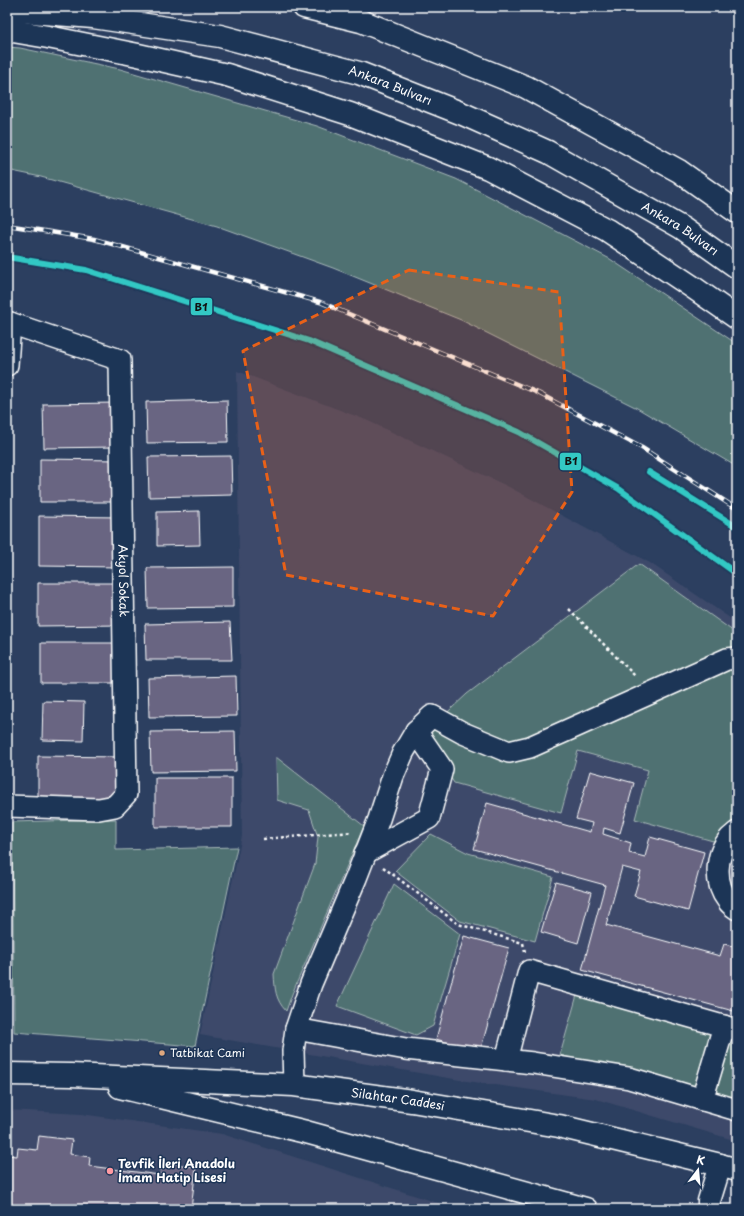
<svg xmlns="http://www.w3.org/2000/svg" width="744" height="1216" viewBox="0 0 744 1216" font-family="'Playpen Sans',sans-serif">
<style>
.built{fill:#3e4a6a}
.green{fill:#4f7172;stroke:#a7b8b8}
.building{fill:#696582;stroke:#fff}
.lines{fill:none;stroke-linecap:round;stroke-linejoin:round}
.minor-casing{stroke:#fff;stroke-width:24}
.major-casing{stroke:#fff;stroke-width:25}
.path{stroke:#fff;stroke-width:2.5;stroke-dasharray:3 3;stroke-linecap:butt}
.minor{stroke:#1d3557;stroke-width:21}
.major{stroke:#1d3557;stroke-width:22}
.rail-casing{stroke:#fff;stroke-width:4.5}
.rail{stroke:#1d3557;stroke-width:3;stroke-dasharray:9;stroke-linecap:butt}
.rail-1-casing{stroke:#1d3557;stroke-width:9}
.rail-1{stroke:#33c8c4;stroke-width:6}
.marked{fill:#e96118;fill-opacity:0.2;stroke:#e96118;stroke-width:3;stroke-dasharray:8 5;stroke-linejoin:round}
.bus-dot{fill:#dfa77e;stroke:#1d3557;stroke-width:1.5}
.poi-dot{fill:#ff9aa2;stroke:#1d3557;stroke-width:1.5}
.labels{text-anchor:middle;stroke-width:3;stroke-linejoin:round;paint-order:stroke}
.bus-label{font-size:11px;fill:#fff;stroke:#1d3557;text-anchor:start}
.street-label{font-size:12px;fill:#fff;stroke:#1d3557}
.poi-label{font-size:12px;font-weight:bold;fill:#fff;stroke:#1d3557;text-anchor:start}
.line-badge{stroke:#1d3557;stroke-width:1.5}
.pale-badge-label{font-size:11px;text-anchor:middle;font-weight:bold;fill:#111}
</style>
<rect width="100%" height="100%" fill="#2c3f60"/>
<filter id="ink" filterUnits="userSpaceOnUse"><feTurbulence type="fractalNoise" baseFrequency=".025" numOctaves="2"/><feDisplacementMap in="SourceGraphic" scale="8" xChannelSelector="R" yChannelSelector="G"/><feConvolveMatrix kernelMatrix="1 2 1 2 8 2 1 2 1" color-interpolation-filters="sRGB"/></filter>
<g filter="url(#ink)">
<!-- built -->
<path class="built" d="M237,371L366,420L509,487L650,563L737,623V1141L596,1099L460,1080L200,1035L242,836Z
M7,1110L81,1114L222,1134L457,1209H7Z"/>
<!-- green -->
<path class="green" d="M7,47L20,48L120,69L317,126L456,179L610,259L737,344V467L637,408L461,320L333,268L217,226L41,177L7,170Z
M639,564L737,634V824L734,825L713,841L635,819L648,770L578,751L561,813L454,783L423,735L467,694Z
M276,757L364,826L292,994L286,1011C275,999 275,989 274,974L315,864L318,837L309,810L277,800Z
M116,819V850L237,847L195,1046L14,1032L12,822Z
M431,834L468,853L553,877L535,941L460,921L395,871Z
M394,884L460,934L433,1026L416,1035L337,1006Z
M577,995L714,1033L697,1094L560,1055Z
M725,1033L737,1036V1105L707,1096Z"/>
<!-- building -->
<path class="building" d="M227,400L228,442L147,443L146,402Z
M116,403V447L44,448L43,404Z
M231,456L232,495L149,497L148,457Z
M40,459L119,460V502H40Z
M199,511L200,545L157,546V512Z
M39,516L120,517V567L39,566Z
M233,567V607L148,608L147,568Z
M38,583H120V625L38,626Z
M230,622L232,660H146L145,624Z
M41,643H122V683H41Z
M236,676L237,716L149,717L148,678Z
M43,701L84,702L83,741L42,740Z
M235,731L236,771L151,772L150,732Z
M38,756L122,757V798H38Z
M590,771L634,783L620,833L604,828L603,834L631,843L629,853L645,857L650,837L704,852L688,911L634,896L641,872L622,867L606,925L720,956L724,944L737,947V1012L582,970L605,885L474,849L487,803L590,832L592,823L576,819Z
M155,778H232V827H155Z
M556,882L592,892L578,943L541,932Z
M464,936L509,948L480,1052L436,1039Z
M39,1136L72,1140L70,1154L90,1157L89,1166L160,1175L162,1162L196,1167L191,1209H7V1155L17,1156L18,1148L37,1150Z
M265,1207L266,1209H235V1208Z"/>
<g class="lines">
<!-- minor casing -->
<g class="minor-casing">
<g id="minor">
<path id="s1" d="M7,322L120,360L126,794L115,806L99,809L7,806"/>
<path d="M7,365L10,323"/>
<path d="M737,832C735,834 732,836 730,838C715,855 714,883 728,901C730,904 734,907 737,909"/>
<path d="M365,853L429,818L442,769L416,731"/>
<path d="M296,1029L406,1049L533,1063L629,1078L737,1110"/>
<path d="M506,1060L529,971L737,1030"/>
<path d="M294,1085L293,1051L296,1029L311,984L356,878L379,819L393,776L403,753L416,731L432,716L463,733L509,752L530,747L727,659L737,658"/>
<path d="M702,1100L724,1026"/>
</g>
</g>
<!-- major casing -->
<g class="major-casing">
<g id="major">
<path d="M304,7L361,21L526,87L679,171L737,212"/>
<path id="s2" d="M7,10L93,17L220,36L359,73L463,114L548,152L682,228L737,267"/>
<path d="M7,30L48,37L138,55L227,75L350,114L488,168L607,230L694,288L737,318"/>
<path id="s3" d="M7,1074L71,1075L294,1085L412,1101L559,1126L720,1165"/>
<path d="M120,1087L306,1132L586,1209"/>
<path d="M709,1209V1201L720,1165L737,1170"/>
</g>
</g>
<!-- path -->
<path class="path" d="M569,609L636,677
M263,839L352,832
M383,867L458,924L523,943L525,952"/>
<!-- minor -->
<use href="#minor" class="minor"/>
<!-- major -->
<use href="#major" class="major"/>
<!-- rail casing -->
<g class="rail-casing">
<path id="rail" d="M7,225L94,239L320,302L538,393L642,448L737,509"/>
</g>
<!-- rail -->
<use href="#rail" class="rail"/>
<!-- rail-1 casing -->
<g class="rail-1-casing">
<path id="rail-1" d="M7,257L86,270L309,341L519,432L619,489L737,574
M649,472L737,527"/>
</g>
<!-- rail-1 -->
<use href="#rail-1" class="rail-1"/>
</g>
</g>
<!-- marked area -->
<path class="marked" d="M409,270L559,292L572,492L493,616L286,575L243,351Z"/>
<!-- markers -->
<circle class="bus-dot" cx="162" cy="1053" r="3.5"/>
<circle class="poi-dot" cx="110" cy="1171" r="4"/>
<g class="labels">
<!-- bus labels -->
<g class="bus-label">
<text x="170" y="1057">Tatbikat Cami</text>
</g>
<!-- street labels -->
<g class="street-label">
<text dy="4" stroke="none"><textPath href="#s2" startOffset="392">Ankara Bulvarı</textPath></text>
<text dy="4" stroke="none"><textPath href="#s2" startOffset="716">Ankara Bulvarı</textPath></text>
<text dy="4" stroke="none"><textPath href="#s1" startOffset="340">Akyol Sokak</textPath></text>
<text dy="4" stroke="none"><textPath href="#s3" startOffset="392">Silahtar Caddesi</textPath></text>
</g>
<!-- poi labels -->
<g class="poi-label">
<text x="118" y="1168">Tevfik İleri Anadolu<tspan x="118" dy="14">İmam Hatip Lisesi</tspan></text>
</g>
</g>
<g class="line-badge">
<rect x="190" y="297" width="23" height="19" rx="4" fill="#33c8c4"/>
<rect x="559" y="452" width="23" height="19" rx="4" fill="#33c8c4"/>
</g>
<g class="pale-badge-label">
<text x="201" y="311">B1</text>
<text x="571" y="465">B1</text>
</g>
<!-- margin -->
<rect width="744" height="1216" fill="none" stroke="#1d3557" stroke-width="24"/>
<rect x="12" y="12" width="720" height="1192" fill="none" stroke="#fff" stroke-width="1.5" filter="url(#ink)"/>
<!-- north arrow -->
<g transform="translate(698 1170) rotate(16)" stroke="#1d3557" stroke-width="3" paint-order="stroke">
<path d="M0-3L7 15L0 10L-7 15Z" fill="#ffffff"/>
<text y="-6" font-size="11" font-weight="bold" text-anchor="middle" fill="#ffffff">K</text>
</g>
</svg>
